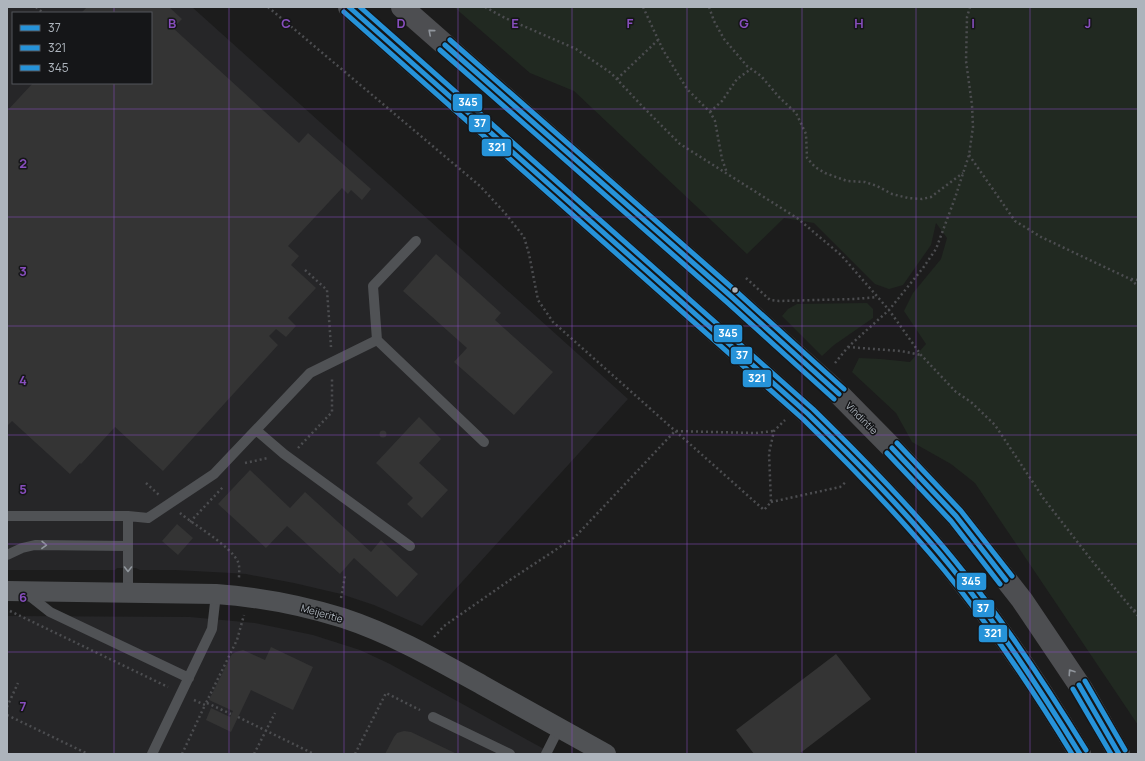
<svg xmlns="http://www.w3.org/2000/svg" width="1145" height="761" viewBox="0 0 1145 761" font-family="Manrope,sans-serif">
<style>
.built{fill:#262628;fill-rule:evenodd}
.green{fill:#212921}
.building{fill:#343434}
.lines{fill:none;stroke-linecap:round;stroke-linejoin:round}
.path{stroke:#4c4d50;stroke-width:2.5;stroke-dasharray:2 3;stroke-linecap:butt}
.lane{stroke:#505255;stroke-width:10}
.street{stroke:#505255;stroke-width:20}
.primary{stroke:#4d4e51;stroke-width:22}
.bus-1-casing{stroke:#151618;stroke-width:8}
.bus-2-casing{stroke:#151618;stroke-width:8}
.bus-3-casing{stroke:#151618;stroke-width:8}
.bus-1{stroke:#2693d9;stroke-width:5}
.bus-2{stroke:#2693d9;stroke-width:5}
.bus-3{stroke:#2693d9;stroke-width:5}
.oneway{stroke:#90959c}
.oneway2{stroke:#91979d}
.grid{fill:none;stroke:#884ebe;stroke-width:1;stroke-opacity:0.55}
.bus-dot{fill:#adb4bc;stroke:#151618;stroke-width:1.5}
.labels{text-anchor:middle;stroke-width:3;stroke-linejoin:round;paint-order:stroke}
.street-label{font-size:10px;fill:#adb4bc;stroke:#151618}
.grid-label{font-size:13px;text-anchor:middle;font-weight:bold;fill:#884ebe;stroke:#151618;stroke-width:3;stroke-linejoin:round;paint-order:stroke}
.line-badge{stroke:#151618;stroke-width:1.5}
.badge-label{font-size:11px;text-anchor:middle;font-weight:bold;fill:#fff}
</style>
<rect width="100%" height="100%" fill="#1c1c1c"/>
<!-- built -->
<path class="built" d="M7,7H192L628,399L422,626L374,605L341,594L294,583L246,574L231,573L175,570H140L136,568H117L115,570H7ZM13,13H151V83H13Z
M7,616L190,617L255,623L313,635L360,650L390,664L553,754H7Z"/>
<!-- green -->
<path class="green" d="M454,7H1138V725L975,483L951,464L912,442L896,413L852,372L859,358L881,359L910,362L926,344L904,311L913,293L941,259L947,238L936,223L931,245L903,285L889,289L875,284L814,223L784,218L747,254L574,91L530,73Z
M867,303L873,309V318L834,345L822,356L782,316L788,309L797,304Z"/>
<!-- building -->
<path class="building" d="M87,7H169L182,19L173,28L299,143L308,133L371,189L362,200L351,190L348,194L342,188L288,246L299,256L291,265L316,288L288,318L296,326L286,337L276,329L269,336L278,345L163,471L115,427L81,464L80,463L70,474L12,421L8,425L7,424V111L33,83H151V13H81Z
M436,254L501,313L495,320L553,372L514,415L454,362L467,348L403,291Z
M419,417L441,439L419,463L448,490L422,518L407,504L413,498L376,463Z
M379.5 434a3.5 3.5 0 1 1 7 0a3.5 3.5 0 1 1-7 0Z
M250,470L290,508L305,492L371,552L381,540L418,574L397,597L354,558L340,574L287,526L266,548L218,504Z
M177,524L193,538L178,555L162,541Z
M271,647L313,667L293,710L251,690L231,732L206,720L211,708L230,717L233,711L209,700L232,654L236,652L243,650L265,660Z
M836,654L871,699L799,754H754L736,730Z
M404,731L411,732L457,754H385L394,737L397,733Z"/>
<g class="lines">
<!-- path -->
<path class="path" d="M36,7L43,13
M268,7L480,186L505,213L524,237L529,254L538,300L553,322L764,510L771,502L769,453L774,431L785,420
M485,7L505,18L576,49L611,73L643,107L680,144L797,218L841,255L889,310L921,355L956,392L971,402L995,425L1044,499L1093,562L1138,616
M643,7L663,50L687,89L710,112L715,121L722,159L727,173
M709,7L714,21L724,39L747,66L761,76L779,97L796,113L806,134L807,158L815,167L825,173L847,181L865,182L877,186L892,194L908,198L922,199L931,197L963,173
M617,79L658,40
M710,112L722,101L737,79L751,69
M969,155L1015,221L1041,237L1130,279L1138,286
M305,270L327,290L331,347
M746,278L770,300L779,301L855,299L877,297
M1131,279L1138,280
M848,347L901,351L921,355
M835,363L848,347L889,310L923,268L936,249L939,241L955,198L969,155L973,127L972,105L966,61L967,17L970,7
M298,448L332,412V378
M245,463L268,458
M146,483L159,495
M771,502L840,487L847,481
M180,513C194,525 231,546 238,562C240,567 239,572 239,578
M190,522L223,487
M341,598L345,576
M10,611L168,687
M1134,611L1138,608
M434,637L444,626L510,580L575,537L675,431L755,433L774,431
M194,700L205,705L237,640L244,615
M207,703L231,714
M7,707L18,683
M7,715L88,754
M238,717L314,754
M182,754L205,705
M254,754L275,713
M355,754L386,693L420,710"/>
<!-- lane -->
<path class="lane" d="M377,340L484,442
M256,430L284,454L410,546
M7,516H128
M7,555L22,548L35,545L128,546
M128,592V516L148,518L214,474L310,373L377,340L373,286L416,241
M26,593L50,612L189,678
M433,717L510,754
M152,754L212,629L216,594
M546,754L559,728"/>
<!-- street -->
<path class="street" d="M7,591L216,594C259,597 301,605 343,618C392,634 437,660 482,685C523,708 564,731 606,754"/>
<!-- primary -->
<path class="primary" d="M349,7L808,414C850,455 891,497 929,541C986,607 1035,679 1080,754
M402,7L733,298L833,388L898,454L956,516L1022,600L1082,689L1119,754"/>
<!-- bus-1 casing -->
<g class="bus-1-casing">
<path id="bus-1" d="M349,7L808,414C858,463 907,513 951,567C999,626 1040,689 1080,754
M445,45L733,298L839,394
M892,448L956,516L1006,580
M1079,685L1119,754"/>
</g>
<!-- bus-2 casing -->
<g class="bus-2-casing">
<path id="bus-2" d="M344,12L803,419C852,467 900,517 944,570C992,628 1033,690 1072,754
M440,50L728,303L834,399
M887,453L951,521L1000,584
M1073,689L1111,754"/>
</g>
<!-- bus-3 casing -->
<g class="bus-3-casing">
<path id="bus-3" d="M360,7L813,409C862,457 911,507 955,561C1004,621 1046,685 1086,750
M450,40L738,293L844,389
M897,443L961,511L1012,576
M1085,681L1125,750"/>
</g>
<!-- bus-1 -->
<use href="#bus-1" class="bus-1"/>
<!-- bus-2 -->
<use href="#bus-2" class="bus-2"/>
<!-- bus-3 -->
<use href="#bus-3" class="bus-3"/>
</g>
<!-- one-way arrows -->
<defs><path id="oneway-chevron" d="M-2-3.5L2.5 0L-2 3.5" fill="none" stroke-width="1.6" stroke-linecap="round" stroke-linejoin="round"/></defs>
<g class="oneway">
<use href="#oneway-chevron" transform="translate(431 32) rotate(-139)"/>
<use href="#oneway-chevron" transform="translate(1071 672) rotate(-124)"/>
</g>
<g class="oneway2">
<use href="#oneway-chevron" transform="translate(44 545) rotate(1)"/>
<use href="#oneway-chevron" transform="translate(128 569) rotate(90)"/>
</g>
<!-- grid -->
<path class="grid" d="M114,7V13M229,7V754M344,7V754M458,7V754M572,7V754M687,7V754M802,7V754M916,7V754M1030,7V754M114,83V754M7,109H1138M7,217H1138M7,326H1138M7,435H1138M7,544H1138M7,652H1138"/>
<!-- markers -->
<circle class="bus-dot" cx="735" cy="290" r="3.5"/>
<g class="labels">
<!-- street labels -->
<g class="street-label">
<text transform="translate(862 418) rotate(45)" y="4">Vihdintie</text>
<text transform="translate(322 613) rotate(16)" y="4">Meijeritie</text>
</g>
</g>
<g class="grid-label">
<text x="172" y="28">B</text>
<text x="286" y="28">C</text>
<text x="401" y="28">D</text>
<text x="515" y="28">E</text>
<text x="630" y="28">F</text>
<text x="744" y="28">G</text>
<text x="859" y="28">H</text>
<text x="973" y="28">I</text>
<text x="1088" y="28">J</text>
<text x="23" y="168">2</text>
<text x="23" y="276">3</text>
<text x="23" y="385">4</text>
<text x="23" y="494">5</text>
<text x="23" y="602">6</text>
<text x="23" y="711">7</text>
</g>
<g class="line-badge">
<rect x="452" y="93" width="31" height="19" rx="4" fill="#2693d9"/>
<rect x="468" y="114" width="23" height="19" rx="4" fill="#2693d9"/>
<rect x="481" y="138" width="31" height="19" rx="4" fill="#2693d9"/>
<rect x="713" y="324" width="30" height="19" rx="4" fill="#2693d9"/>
<rect x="730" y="346" width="23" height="19" rx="4" fill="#2693d9"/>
<rect x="742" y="369" width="30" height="19" rx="4" fill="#2693d9"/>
<rect x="956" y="572" width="31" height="19" rx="4" fill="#2693d9"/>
<rect x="972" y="599" width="23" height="19" rx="4" fill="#2693d9"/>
<rect x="978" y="624" width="30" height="19" rx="4" fill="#2693d9"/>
</g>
<g class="badge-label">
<text x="468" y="106">345</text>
<text x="480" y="127">37</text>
<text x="497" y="151">321</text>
<text x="728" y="337">345</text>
<text x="742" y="359">37</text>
<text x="757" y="382">321</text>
<text x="971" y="585">345</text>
<text x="983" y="612">37</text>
<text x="993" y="637">321</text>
</g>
<!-- border -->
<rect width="1145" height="761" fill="none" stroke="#adb4bc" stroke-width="16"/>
<!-- legend -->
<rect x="12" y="12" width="140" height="72" fill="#151618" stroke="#52555a"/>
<rect x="20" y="25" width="20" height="6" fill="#2693d9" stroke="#52555a"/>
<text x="48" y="32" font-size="12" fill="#adb4bc">37</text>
<rect x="20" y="45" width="20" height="6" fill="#2693d9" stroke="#52555a"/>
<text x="48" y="52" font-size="12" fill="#adb4bc">321</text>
<rect x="20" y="65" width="20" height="6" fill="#2693d9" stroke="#52555a"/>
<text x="48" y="72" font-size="12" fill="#adb4bc">345</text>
</svg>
